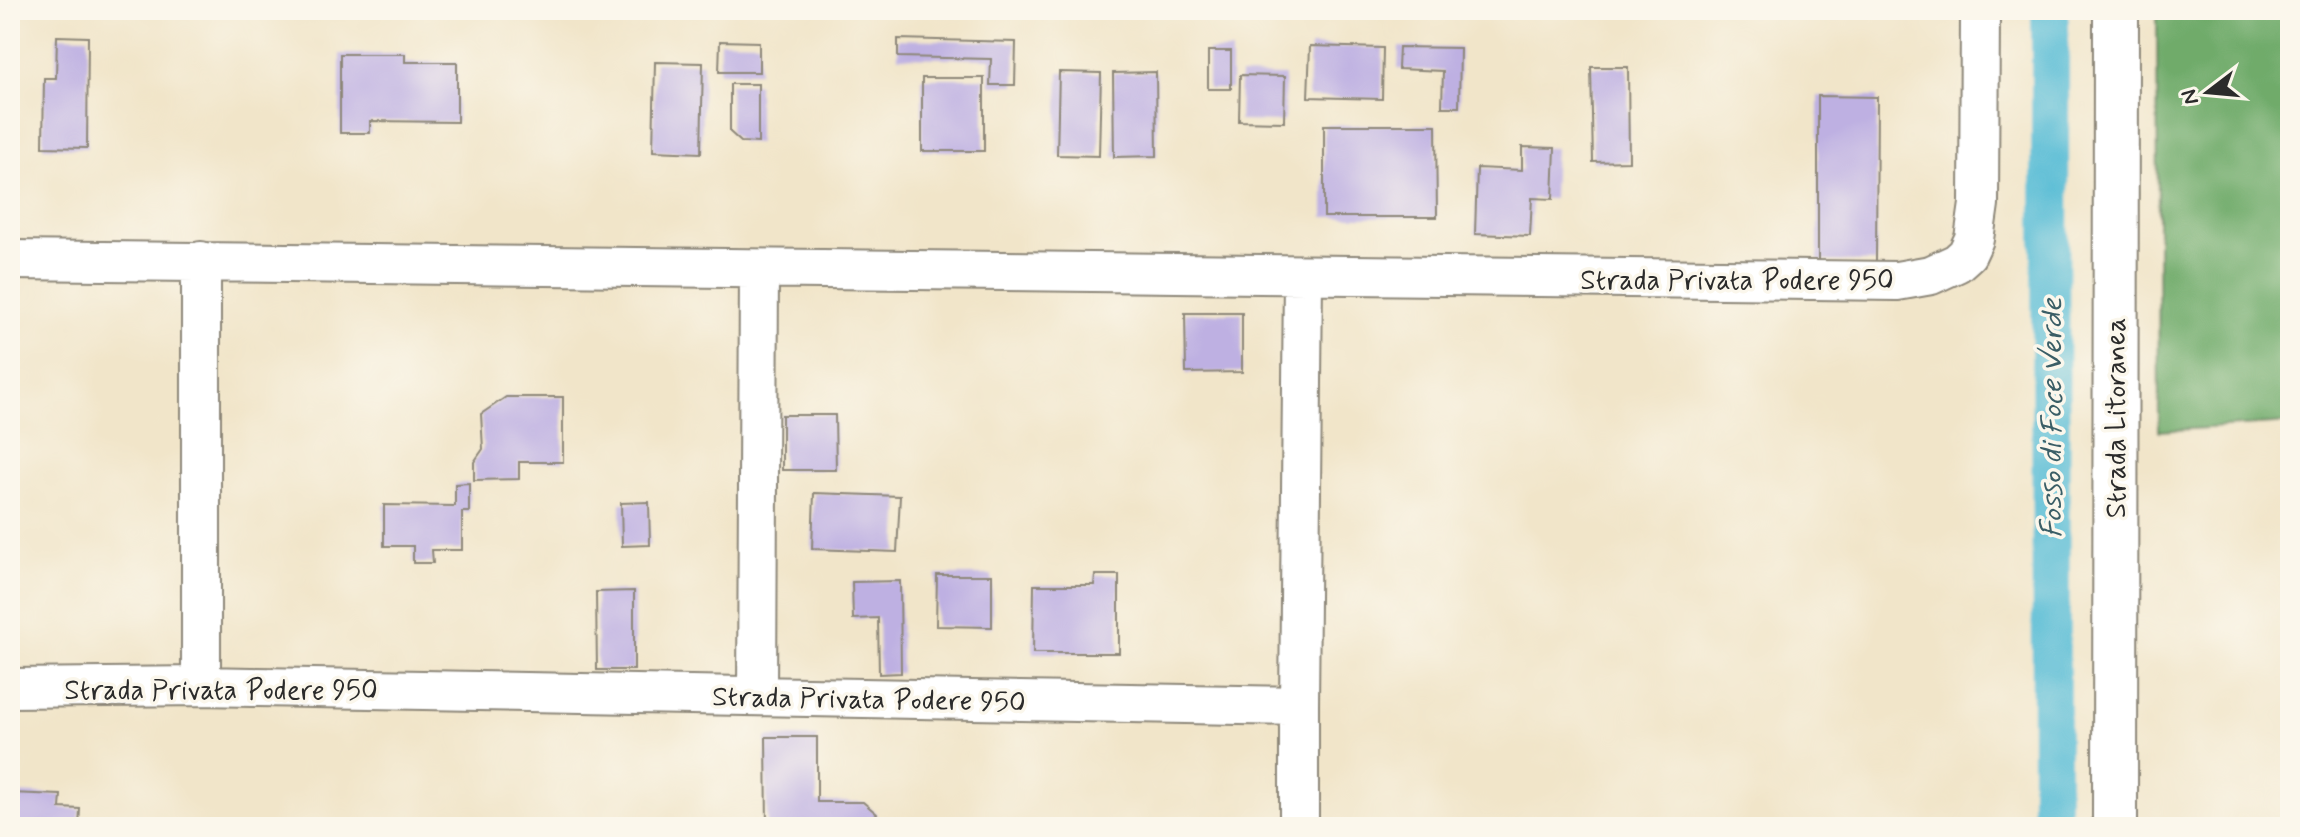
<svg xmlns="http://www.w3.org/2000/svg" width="2300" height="837" viewBox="0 0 2300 837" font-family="Mynerve,sans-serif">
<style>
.forest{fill:#6fab6b;stroke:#4d6b4b;stroke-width:2}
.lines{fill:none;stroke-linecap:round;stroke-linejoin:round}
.canal{stroke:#57bcd5;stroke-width:38}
.building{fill:#beb0e2}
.street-casing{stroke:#8e887a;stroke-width:42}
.secondary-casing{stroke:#8e887a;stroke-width:48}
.street{stroke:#fff;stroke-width:38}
.secondary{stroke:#fff;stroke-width:44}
.labels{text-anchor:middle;stroke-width:7;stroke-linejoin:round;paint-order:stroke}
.street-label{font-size:28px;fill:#2b2b2b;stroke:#fbf7ec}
.water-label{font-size:30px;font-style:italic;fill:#3a5e66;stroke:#fbf7ec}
</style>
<rect width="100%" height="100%" fill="#fbf7ec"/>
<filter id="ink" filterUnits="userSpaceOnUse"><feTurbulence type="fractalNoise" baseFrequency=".0125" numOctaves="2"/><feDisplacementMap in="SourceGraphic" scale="16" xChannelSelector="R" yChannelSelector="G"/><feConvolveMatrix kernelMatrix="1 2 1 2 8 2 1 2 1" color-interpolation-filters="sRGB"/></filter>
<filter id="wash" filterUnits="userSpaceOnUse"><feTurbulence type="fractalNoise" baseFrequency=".006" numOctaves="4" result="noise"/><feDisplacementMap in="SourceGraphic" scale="32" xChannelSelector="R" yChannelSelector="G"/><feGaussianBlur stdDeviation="1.8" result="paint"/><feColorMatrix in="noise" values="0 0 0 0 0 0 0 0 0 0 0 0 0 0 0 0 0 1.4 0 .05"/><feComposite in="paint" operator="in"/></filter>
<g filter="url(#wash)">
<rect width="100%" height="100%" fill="#f1e5c9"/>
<!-- forest -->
<path class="forest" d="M2157,10H2290V423L2159,431Z"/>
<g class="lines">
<!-- canal -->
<path class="canal" d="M2050,10L2051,827"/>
</g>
<g id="blocks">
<!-- building -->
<path class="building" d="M57,36L88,37L87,148L43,147L44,78H56Z
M898,39L1016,42L1015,85H990L991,59L898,57Z
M720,41L759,42V72H719Z
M1310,46L1383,48L1382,99L1308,97Z
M1399,47L1460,48L1459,107H1442L1443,71L1398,69Z
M1208,51H1231V89H1208Z
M340,54H405V62H457V122L370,121V133H340Z
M655,62L703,63L701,153L653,151Z
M1591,67H1628L1629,161L1593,162Z
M1059,72L1101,73L1099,156L1057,155Z
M1156,72L1157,156L1114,157L1113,73Z
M1240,75L1285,76L1284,122L1239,121Z
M922,78H984V151H922Z
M730,84H758V143L741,142L730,132Z
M1818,96L1877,97L1876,262L1818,261Z
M1324,125H1436L1437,217H1324Z
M1522,147L1555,148L1553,199L1532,198L1530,236L1475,234L1477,168L1522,170Z
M1185,313H1242V372L1186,373Z
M506,397H563V462H519V479L474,480V462L483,449L481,414Z
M782,415H835L836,470H782Z
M469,483V512H462V550H432L433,563H413V546H384V505L455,506V484Z
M814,493L900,496L897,552L812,549Z
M649,502L650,545L622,546L621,503Z
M937,575H992V627L936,626Z
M1095,575H1119V653H1033L1034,585H1094Z
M900,581L901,673L879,674L878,618L853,619L852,582Z
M634,591V670H597L596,592Z
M766,737H817V802H863L877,814L878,827H767Z
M10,793L61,795L60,808L80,809L79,827H10Z
M1202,819H1251V827H1202Z"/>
</g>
</g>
<g filter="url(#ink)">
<use href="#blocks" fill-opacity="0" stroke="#8e887a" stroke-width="2"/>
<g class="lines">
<!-- street casing -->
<g class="street-casing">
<path id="street" d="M10,260L1897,281L1931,275L1957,263L1967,254L1974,239L1979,204L1980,10
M201,261V686
M10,688L201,686L1299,706L1303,276
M757,696L759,269
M1299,706V827"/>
</g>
<!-- secondary casing -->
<g class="secondary-casing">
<path id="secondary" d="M2115,827L2116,10"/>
</g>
<!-- street -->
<use href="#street" class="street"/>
<!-- secondary -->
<use href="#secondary" class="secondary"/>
</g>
</g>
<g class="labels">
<!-- street labels -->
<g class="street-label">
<text x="1737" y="289">Strada Privata Podere 950</text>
<text transform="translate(2115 418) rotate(-90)" y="10">Strada Litoranea</text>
<text x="221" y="699">Strada Privata Podere 950</text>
<text transform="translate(869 698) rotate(1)" y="10">Strada Privata Podere 950</text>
</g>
<!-- water labels -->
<g class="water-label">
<text transform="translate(2051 418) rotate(-90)" y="10">Fosso di Foce Verde</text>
</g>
</g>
<!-- margin -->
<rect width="2300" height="837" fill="none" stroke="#fbf7ec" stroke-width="40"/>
<!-- north arrow -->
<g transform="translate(2208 92) rotate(254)" stroke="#fbf7ec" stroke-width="6" paint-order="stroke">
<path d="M0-6L14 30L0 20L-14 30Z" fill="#2b2b2b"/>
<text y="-12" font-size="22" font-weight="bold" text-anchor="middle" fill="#2b2b2b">N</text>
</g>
</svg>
